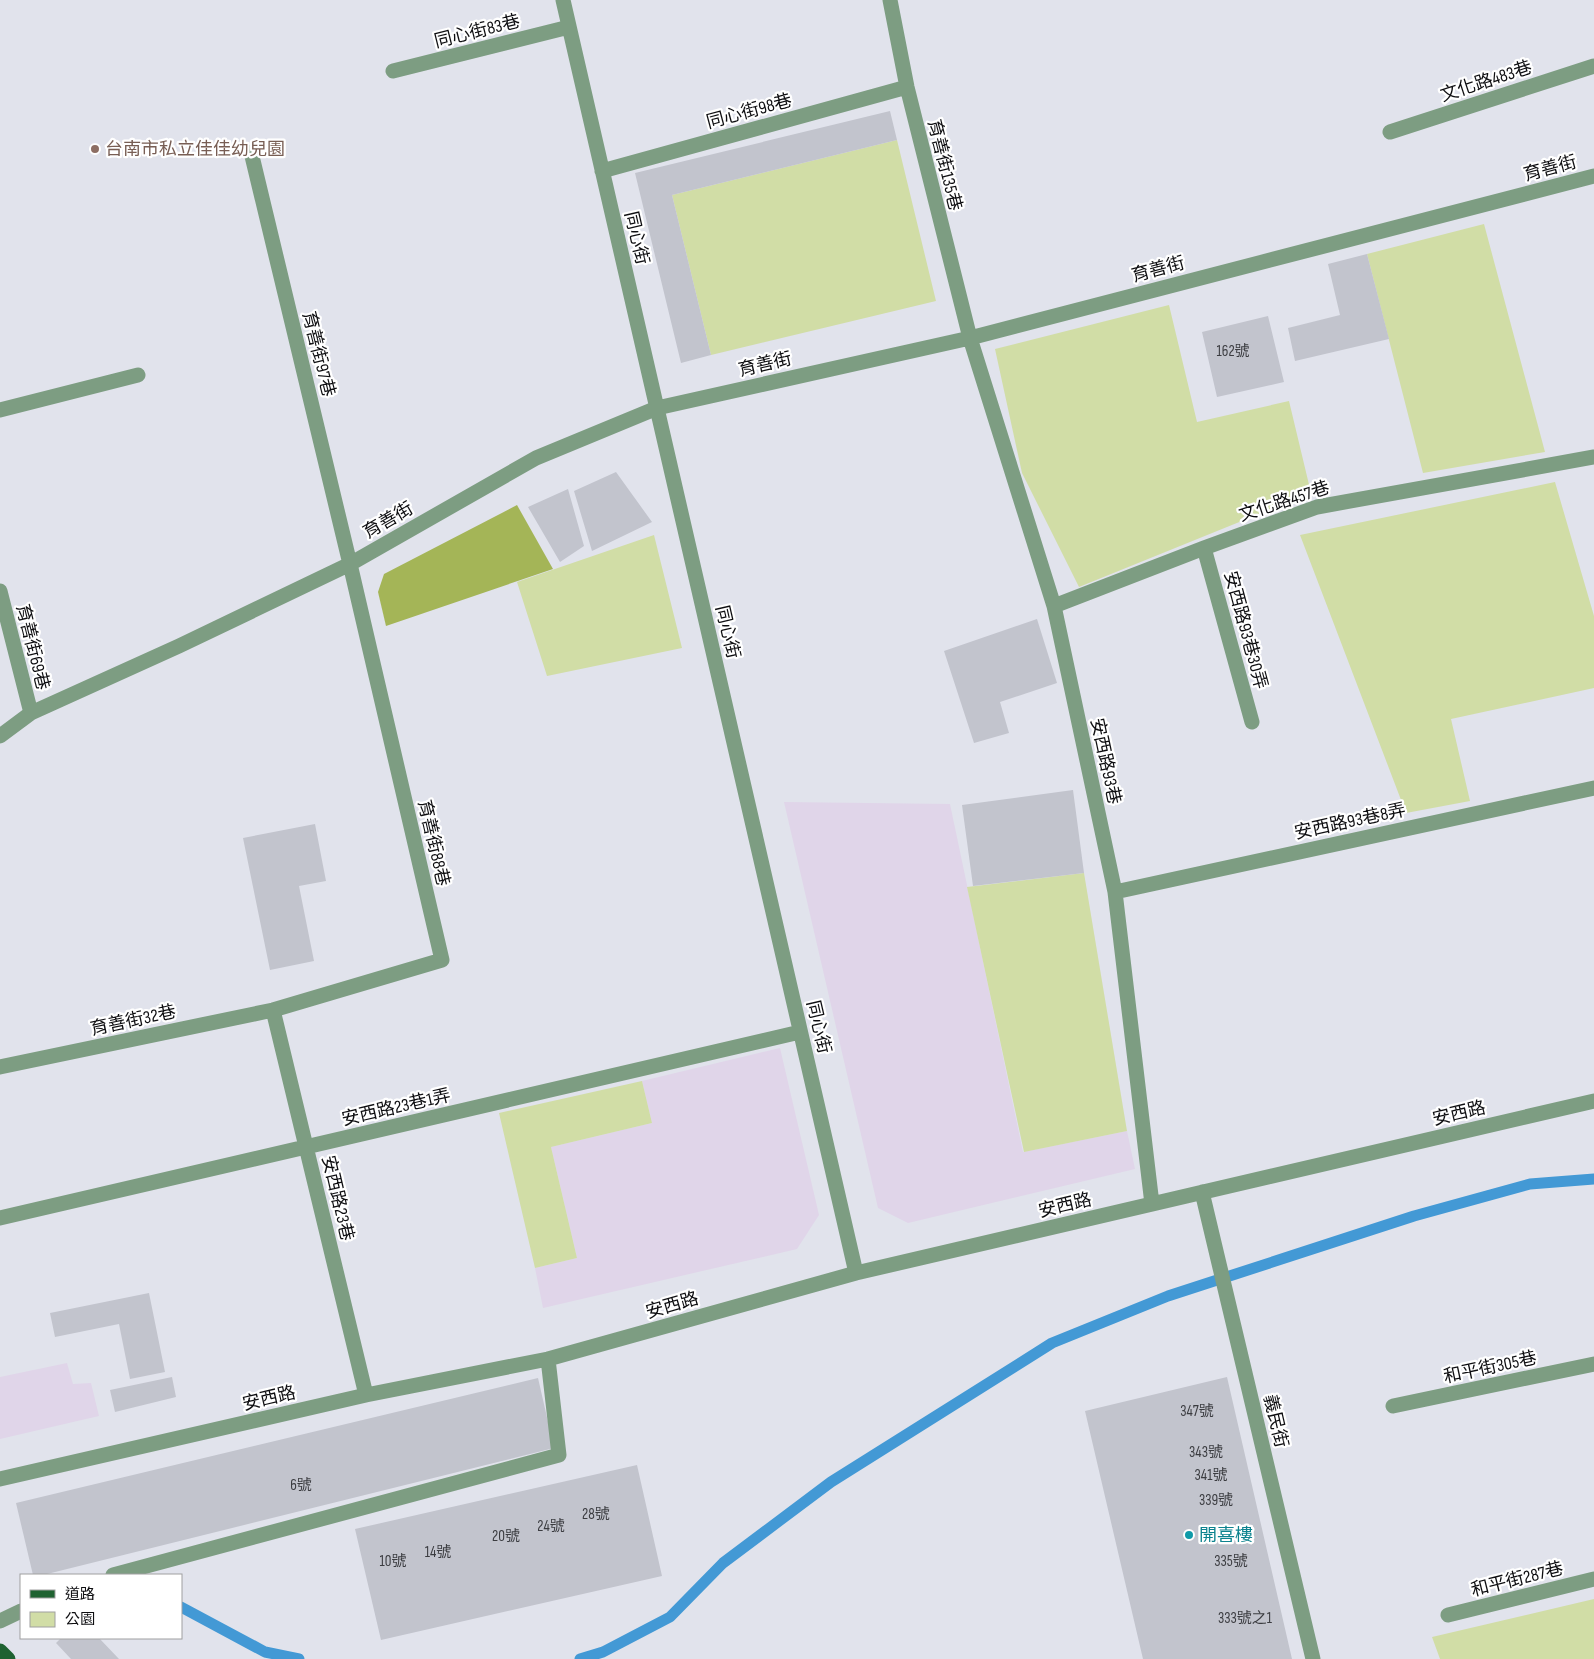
<svg xmlns="http://www.w3.org/2000/svg" width="1594" height="1659" viewBox="0 0 1594 1659" font-family="'Sofia Sans Condensed','Noto Sans TC',sans-serif">
<style>
.commercial{fill:#e0d5e9}
.green{fill:#d1dda6}
.forest{fill:#a4b557}
.lines{fill:none;stroke-linecap:round;stroke-linejoin:round}
.stream{stroke:#4399d5;stroke-width:11}
.building{fill:#c2c4cd}
.minor{stroke:#7d9d82;stroke-width:15}
.major{stroke:#1f6231;stroke-width:15}
.education-dot{fill:#8d6e63;stroke:#fff;stroke-width:2}
.culture-dot{fill:#0f9aa8;stroke:#fff;stroke-width:2}
.labels{text-anchor:middle;stroke-width:4.5;stroke-linejoin:round;paint-order:stroke}
.number-label{font-size:15px;fill:#3b3c40}
.street-label{font-size:18px;fill:#0e0e11;stroke:#fff}
.education-label{font-size:18px;fill:#785e54;stroke:#fff;text-anchor:start}
.culture-label{font-size:18px;fill:#0d838f;stroke:#fff;text-anchor:start}
</style>
<rect width="100%" height="100%" fill="#e1e3ec"/>
<!-- commercial -->
<path class="commercial" d="M784,802L950,804L1023,1152L1127,1131L1135,1169L908,1223L878,1208Z
M780,1048L819,1215L797,1249L543,1308L535,1268L577,1258L551,1147L652,1123L642,1081Z
M67,1363L73,1384L91,1383L99,1416L0,1439V1377Z"/>
<!-- green -->
<path class="green" d="M897,140L936,301L711,355L672,195Z
M1484,224L1545,452L1423,473L1367,254Z
M1169,305L1197,422L1289,401L1311,493L1079,587L1022,473L995,349Z
M1555,482L1594,616V688L1451,719L1470,801L1406,813L1300,535Z
M654,535L682,648L547,676L517,582Z
M1084,873L1127,1131L1024,1152L967,887Z
M642,1081L652,1123L551,1147L577,1258L535,1268L499,1113Z
M1594,1599V1659H1440L1432,1637Z"/>
<!-- forest -->
<path class="forest" d="M517,505L553,569L386,626L378,592L384,574Z"/>
<g class="lines">
<!-- stream -->
<path class="stream" d="M181,1607L265,1652L299,1659
M580,1659L603,1652L670,1617L723,1563L831,1482L1052,1343L1168,1296L1414,1216L1530,1184L1594,1179"/>
</g>
<!-- building -->
<path class="building" d="M890,111L897,140L672,195L711,355L681,363L635,173Z
M1367,254L1389,339L1295,361L1288,328L1340,315L1328,264Z
M1268,316L1284,382L1217,397L1202,332Z
M616,472L652,522L592,551L574,491Z
M568,489L584,546L560,562L528,507Z
M1037,619L1057,683L1000,702L1009,733L974,743L944,651Z
M1073,790L1084,873L973,886L962,805Z
M315,824L326,881L299,886L314,961L270,970L243,838Z
M149,1293L165,1372L130,1379L119,1324L55,1337L50,1313Z
M172,1377L176,1397L115,1412L110,1390Z
M1227,1377L1292,1659H1143L1085,1411Z
M538,1378L554,1448L43,1575H33L16,1503Z
M637,1465L662,1576L381,1640L355,1529Z
M61,1638H99L119,1659H71L56,1643Z"/>
<g class="lines">
<!-- minor -->
<path class="minor" d="M563,0L856,1273
M890,0L907,87L970,338L1054,606L1115,892L1152,1204
M393,71L569,27
M1390,132L1594,66
M602,171L907,87
M0,410L138,375
M1204,548L1252,722
M0,591L31,713
M1054,606L1204,548L1317,507L1594,457
M0,736L31,713L179,646L350,564L536,458L657,408L970,338L1594,176
M1115,892L1594,788
M273,1010L366,1395
M0,1067L273,1010L442,960L350,564L251,152
M1202,1192L1313,1659
M0,1218L800,1032
M1393,1406L1594,1364
M0,1479L366,1395L548,1359L856,1273L1594,1101
M113,1575L559,1455L548,1359
M1448,1615L1594,1579
M0,1621L21,1611"/>
<!-- major -->
<path class="major" d="M0,1651L8,1659"/>
</g>
<!-- markers -->
<circle class="education-dot" cx="95" cy="149" r="5"/>
<circle class="culture-dot" cx="1189" cy="1535" r="5"/>
<g class="labels">
<!-- number labels -->
<g class="number-label">
<text x="1233" y="356">162號</text>
<text x="1197" y="1416">347號</text>
<text x="1206" y="1457">343號</text>
<text x="1211" y="1480">341號</text>
<text x="301" y="1490">6號</text>
<text x="1216" y="1505">339號</text>
<text x="596" y="1519">28號</text>
<text x="551" y="1531">24號</text>
<text x="506" y="1541">20號</text>
<text x="438" y="1557">14號</text>
<text x="393" y="1566">10號</text>
<text x="1231" y="1566">335號</text>
<text x="1245" y="1623">333號之1</text>
</g>
<!-- street labels -->
<g class="street-label">
<text transform="translate(477 31) rotate(-14)" y="6">同心街83巷</text>
<text transform="translate(1486 81) rotate(-18)" y="6">文化路483巷</text>
<text transform="translate(749 111) rotate(-15)" y="6">同心街98巷</text>
<text transform="translate(945 165) rotate(76)" y="6">育善街135巷</text>
<text transform="translate(1550 168) rotate(-15)" y="6">育善街</text>
<text transform="translate(637 238) rotate(77)" y="6">同心街</text>
<text transform="translate(1158 269) rotate(-15)" y="6">育善街</text>
<text transform="translate(319 354) rotate(76)" y="6">育善街97巷</text>
<text transform="translate(765 364) rotate(-13)" y="6">育善街</text>
<text transform="translate(1284 501) rotate(-18)" y="6">文化路457巷</text>
<text transform="translate(388 520) rotate(-30)" y="6">育善街</text>
<text transform="translate(1246 630) rotate(75)" y="6">安西路93巷30弄</text>
<text transform="translate(728 632) rotate(77)" y="6">同心街</text>
<text transform="translate(33 647) rotate(76)" y="6">育善街69巷</text>
<text transform="translate(1106 761) rotate(78)" y="6">安西路93巷</text>
<text transform="translate(1350 821) rotate(-12)" y="6">安西路93巷8弄</text>
<text transform="translate(434 843) rotate(77)" y="6">育善街88巷</text>
<text transform="translate(133 1020) rotate(-12)" y="6">育善街32巷</text>
<text transform="translate(819 1027) rotate(77)" y="6">同心街</text>
<text transform="translate(396 1107) rotate(-13)" y="6">安西路23巷1弄</text>
<text transform="translate(1459 1113) rotate(-13)" y="6">安西路</text>
<text transform="translate(338 1198) rotate(77)" y="6">安西路23巷</text>
<text transform="translate(1065 1205) rotate(-13)" y="6">安西路</text>
<text transform="translate(672 1305) rotate(-16)" y="6">安西路</text>
<text transform="translate(1490 1367) rotate(-12)" y="6">和平街305巷</text>
<text transform="translate(269 1398) rotate(-13)" y="6">安西路</text>
<text transform="translate(1276 1421) rotate(77)" y="6">義民街</text>
<text transform="translate(1517 1579) rotate(-14)" y="6">和平街287巷</text>
</g>
<!-- education labels -->
<g class="education-label">
<text x="105" y="155">台南市私立佳佳幼兒園</text>
</g>
<!-- culture labels -->
<g class="culture-label">
<text x="1199" y="1541">開喜樓</text>
</g>
</g>
<!-- legend -->
<rect x="20" y="1574" width="162" height="65" fill="#ffffff" stroke="#9f9fa0"/>
<rect x="30" y="1590" width="25" height="8" fill="#1f6231" stroke="#9f9fa0"/>
<text x="65" y="1599" font-size="15" fill="#0e0e11">道路</text>
<rect x="30" y="1612" width="25" height="15" fill="#d1dda6" stroke="#9f9fa0"/>
<text x="65" y="1624" font-size="15" fill="#0e0e11">公園</text>
</svg>
